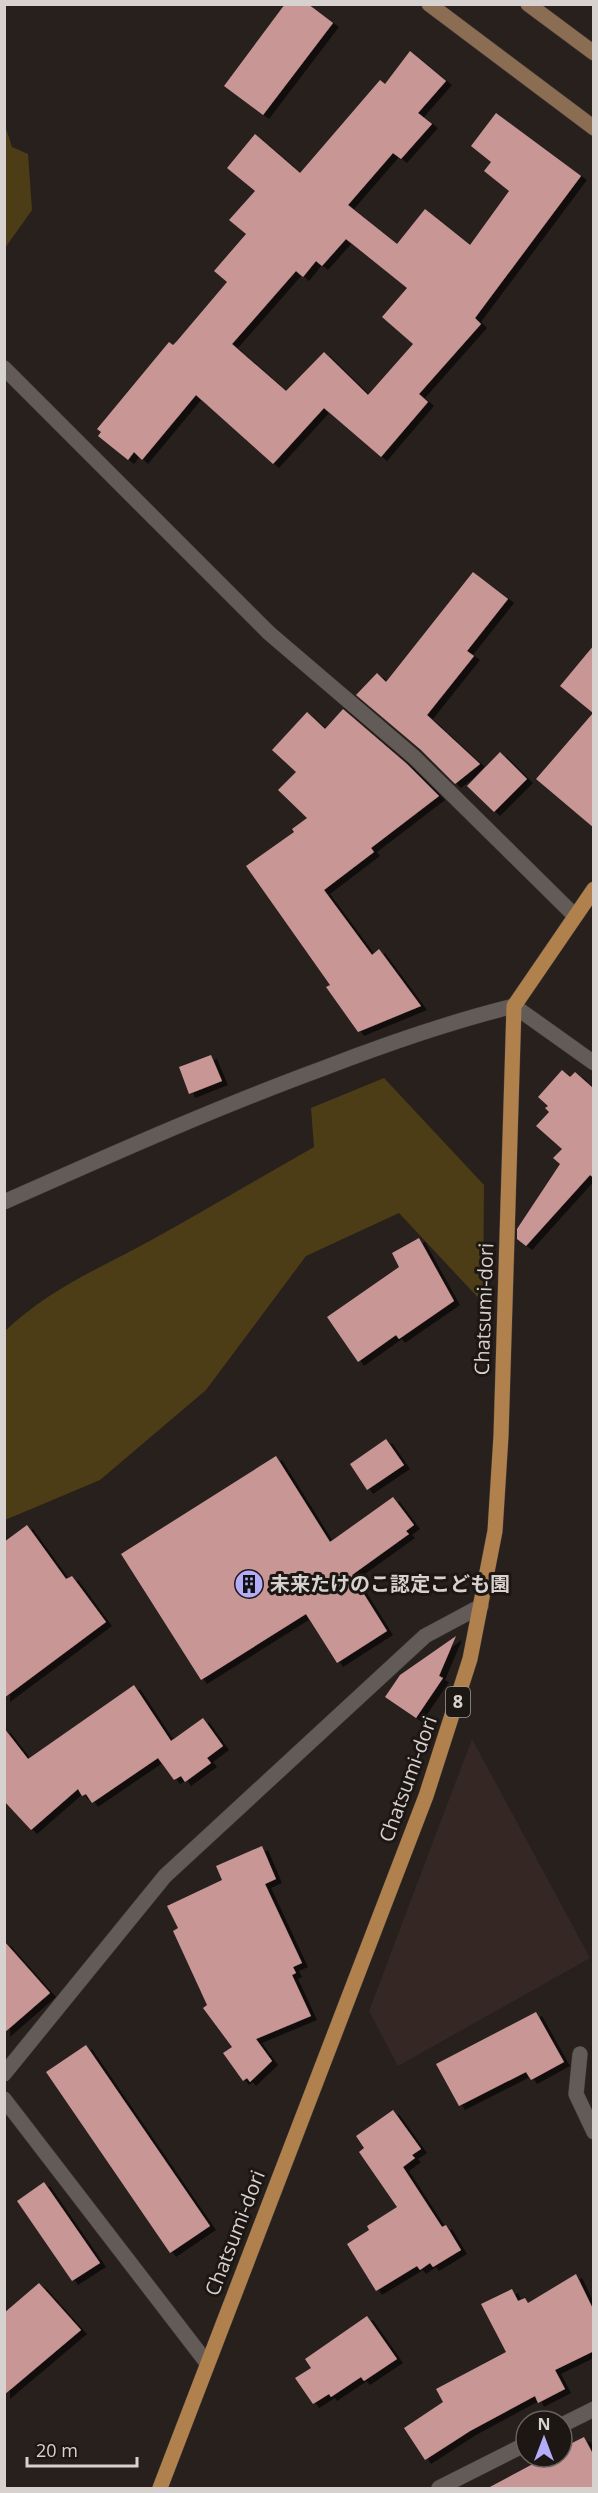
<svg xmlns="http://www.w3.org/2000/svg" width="598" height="2493" viewBox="0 0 598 2493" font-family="'Open Sans','Noto Sans JP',sans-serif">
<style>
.built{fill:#352824}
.green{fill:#4c3d16}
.building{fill:#c89695;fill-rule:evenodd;filter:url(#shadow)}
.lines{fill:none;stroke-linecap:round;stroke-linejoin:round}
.service-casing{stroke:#403a37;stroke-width:16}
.minor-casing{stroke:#403a37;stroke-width:16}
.tertiary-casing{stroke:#403a37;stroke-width:16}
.secondary-casing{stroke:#403a37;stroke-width:16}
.primary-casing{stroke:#403a37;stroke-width:16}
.service{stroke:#635b58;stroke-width:15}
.minor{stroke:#635b58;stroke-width:15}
.tertiary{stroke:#635b58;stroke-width:15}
.secondary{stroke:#8a6d52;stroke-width:15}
.primary{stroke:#b0804d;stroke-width:15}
.labels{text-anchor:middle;stroke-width:6;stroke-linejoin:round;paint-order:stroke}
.shield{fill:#1d1714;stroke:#9f9a98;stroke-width:1.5}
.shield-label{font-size:18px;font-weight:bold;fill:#d7d2d0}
.street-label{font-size:20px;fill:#d7d2d0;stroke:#1d1714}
.poi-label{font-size:20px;font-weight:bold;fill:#d7d2d0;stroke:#1d1714;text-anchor:start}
</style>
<defs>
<filter id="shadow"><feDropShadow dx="6" dy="4" stdDeviation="0" flood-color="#0009"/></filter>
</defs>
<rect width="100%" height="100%" fill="#27201d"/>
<!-- built -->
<path class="built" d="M472,1739L590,1958L398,2066L369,2011Z"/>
<!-- green -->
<path class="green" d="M5,125L12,147L28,154L32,210L5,248Z
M384,1078L484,1185L483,1303L399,1213L306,1256L206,1390L100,1480L5,1520V1331C50,1288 101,1268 155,1238C209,1208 261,1177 314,1147L311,1108Z"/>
<!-- building -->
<path class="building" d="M285,4H308L333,23L263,115L224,86Z
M410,51L446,81L418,113L432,124L401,159L393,153L348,205L397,244L425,209L470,245L509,191L484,171L491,162L471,146L496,113L581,176L475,318L481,324L419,394L428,402L381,457L324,408L273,464L196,395L142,460L134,452L128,460L98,436L101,432L97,429L169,342L173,345L177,341L227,282L214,271L246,234L229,220L255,191L227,168L255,134L300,173L380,80L385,84ZM346,239L407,288L382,317L413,344L368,395L324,352L286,391L232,344L296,271L303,277L316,261L322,266Z
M473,572L508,599L467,651L474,656L427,715L480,764L455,784L421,750L356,695L377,673L386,682Z
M594,645V828L536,779L593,713L560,686Z
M343,709L407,764L439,796L371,848L374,852L324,890L372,955L379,949L421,1006L358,1032L326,987L330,985L246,866L294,832L292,829L307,818L278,790L296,772L272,750L307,712L325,729Z
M500,752L527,779L494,812L467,786Z
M211,1055L222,1081L189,1094L179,1067Z
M562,1070L570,1077L575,1072L594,1089V1178L590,1175L526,1246L517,1239V1229L560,1164L553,1158L562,1149L536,1126L549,1112L545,1108L548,1106L538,1097Z
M419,1238L454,1301L399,1339L396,1335L358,1362L327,1317L399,1267L392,1253Z
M386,1439L404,1465L367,1490L350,1464Z
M276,1456L330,1542L393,1497L414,1525L406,1531L409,1534L352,1575L387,1631L337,1663L306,1614L201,1680L121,1554Z
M27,1525L66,1579L72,1576L106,1622L4,1698V1542Z
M456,1636L439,1676L443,1678L416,1718L385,1697L400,1675Z
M134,1685L171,1741L203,1718L223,1746L207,1758L211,1763L185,1782L181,1776L174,1780L158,1758L92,1803L86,1794L82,1796L78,1789L31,1830L4,1801V1728L28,1759Z
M262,1846L276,1879L265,1884L302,1963L293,1967L296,1973L292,1975L311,2016L256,2039L272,2061L250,2082L247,2078L243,2081L223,2053L232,2047L203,2008L207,2005L173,1931L178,1928L167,1906L222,1880L216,1866Z
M4,1941L50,1993L4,2033Z
M536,2012L564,2062L531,2080L526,2072L459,2106L436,2064Z
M86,2045L210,2226L170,2253L46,2072Z
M393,2110L421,2149L412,2155L415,2158L403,2167L442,2227L446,2225L461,2250L433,2267L430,2263L420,2270L417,2266L376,2291L347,2244L369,2230L367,2226L397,2207L359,2152L364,2148L356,2136Z
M44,2182L100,2263L72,2281L17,2201Z
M576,2274L594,2311V2351L555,2370L565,2389L538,2403L535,2396L470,2431L425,2460L404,2428L443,2402L436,2389L506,2352L481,2304L512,2289L518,2301L525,2298L528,2303Z
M39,2283L81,2330L4,2395V2313Z
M367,2316L397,2359L364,2381L361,2377L331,2397L329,2394L313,2404L295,2378L311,2368L305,2359Z
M584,2437L594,2456V2488H488L546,2457H562V2448Z"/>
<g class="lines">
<!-- service casing -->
<g class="service-casing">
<path id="service" d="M4,368L269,633L414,757L574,915
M580,2054L576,2094L594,2132"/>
</g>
<!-- minor casing -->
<g class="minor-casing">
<path id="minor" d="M514,1006L594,1063
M4,2074L165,1876L425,1636L481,1606
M4,2099L207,2363
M562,2425L594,2409
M439,2488L526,2444"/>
</g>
<!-- tertiary casing -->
<g class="tertiary-casing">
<path id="tertiary" d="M4,1202C110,1155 215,1108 324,1068C386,1044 449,1022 514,1006"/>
</g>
<!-- secondary casing -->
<g class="secondary-casing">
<path id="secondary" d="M429,4L594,128
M528,4L594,53"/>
</g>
<!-- primary casing -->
<g class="primary-casing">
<path id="primary" d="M160,2488L426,1796L470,1659L495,1531L501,1436L514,1006L594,889"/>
</g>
<!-- service -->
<use href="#service" class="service"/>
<!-- minor -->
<use href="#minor" class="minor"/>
<!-- tertiary -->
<use href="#tertiary" class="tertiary"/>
<!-- secondary -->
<use href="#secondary" class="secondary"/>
<!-- primary -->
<use href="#primary" class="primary"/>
</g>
<!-- icons -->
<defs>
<g id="building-disc" transform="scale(1.5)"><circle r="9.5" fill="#b3adf9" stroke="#1d1714"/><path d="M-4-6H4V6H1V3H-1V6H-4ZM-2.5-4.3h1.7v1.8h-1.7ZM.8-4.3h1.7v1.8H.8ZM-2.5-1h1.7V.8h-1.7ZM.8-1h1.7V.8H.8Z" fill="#111"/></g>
</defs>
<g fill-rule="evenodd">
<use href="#building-disc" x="249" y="1584"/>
</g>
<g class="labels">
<!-- shield labels -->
<rect class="shield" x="446" y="1687" width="24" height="30" rx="4.5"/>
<g class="shield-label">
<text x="458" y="1708">8</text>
</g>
<!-- street labels -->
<g class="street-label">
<text transform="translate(484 1309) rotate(-88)" y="7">Chatsumi-dori</text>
<text transform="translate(408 1779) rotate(-70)" y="7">Chatsumi-dori</text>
<text transform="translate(235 2233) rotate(-69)" y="7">Chatsumi-dori</text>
</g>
<!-- poi labels -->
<g class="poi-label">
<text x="270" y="1591">未来たけのこ認定こども園</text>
</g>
</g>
<!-- border -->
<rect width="598" height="2493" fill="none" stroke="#d7d2d0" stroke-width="12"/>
<!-- north arrow -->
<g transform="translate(544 2439)"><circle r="28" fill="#1d1714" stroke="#67625f" stroke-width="1.5"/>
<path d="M0-4.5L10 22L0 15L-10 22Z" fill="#b3adf9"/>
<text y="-9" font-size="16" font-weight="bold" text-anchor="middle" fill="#d7d2d0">N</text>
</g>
<!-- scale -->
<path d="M27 2457v9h110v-9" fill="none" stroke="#d7d2d0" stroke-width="3"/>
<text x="36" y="2457" font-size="18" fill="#d7d2d0" stroke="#1d1714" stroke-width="4.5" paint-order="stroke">20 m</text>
</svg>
